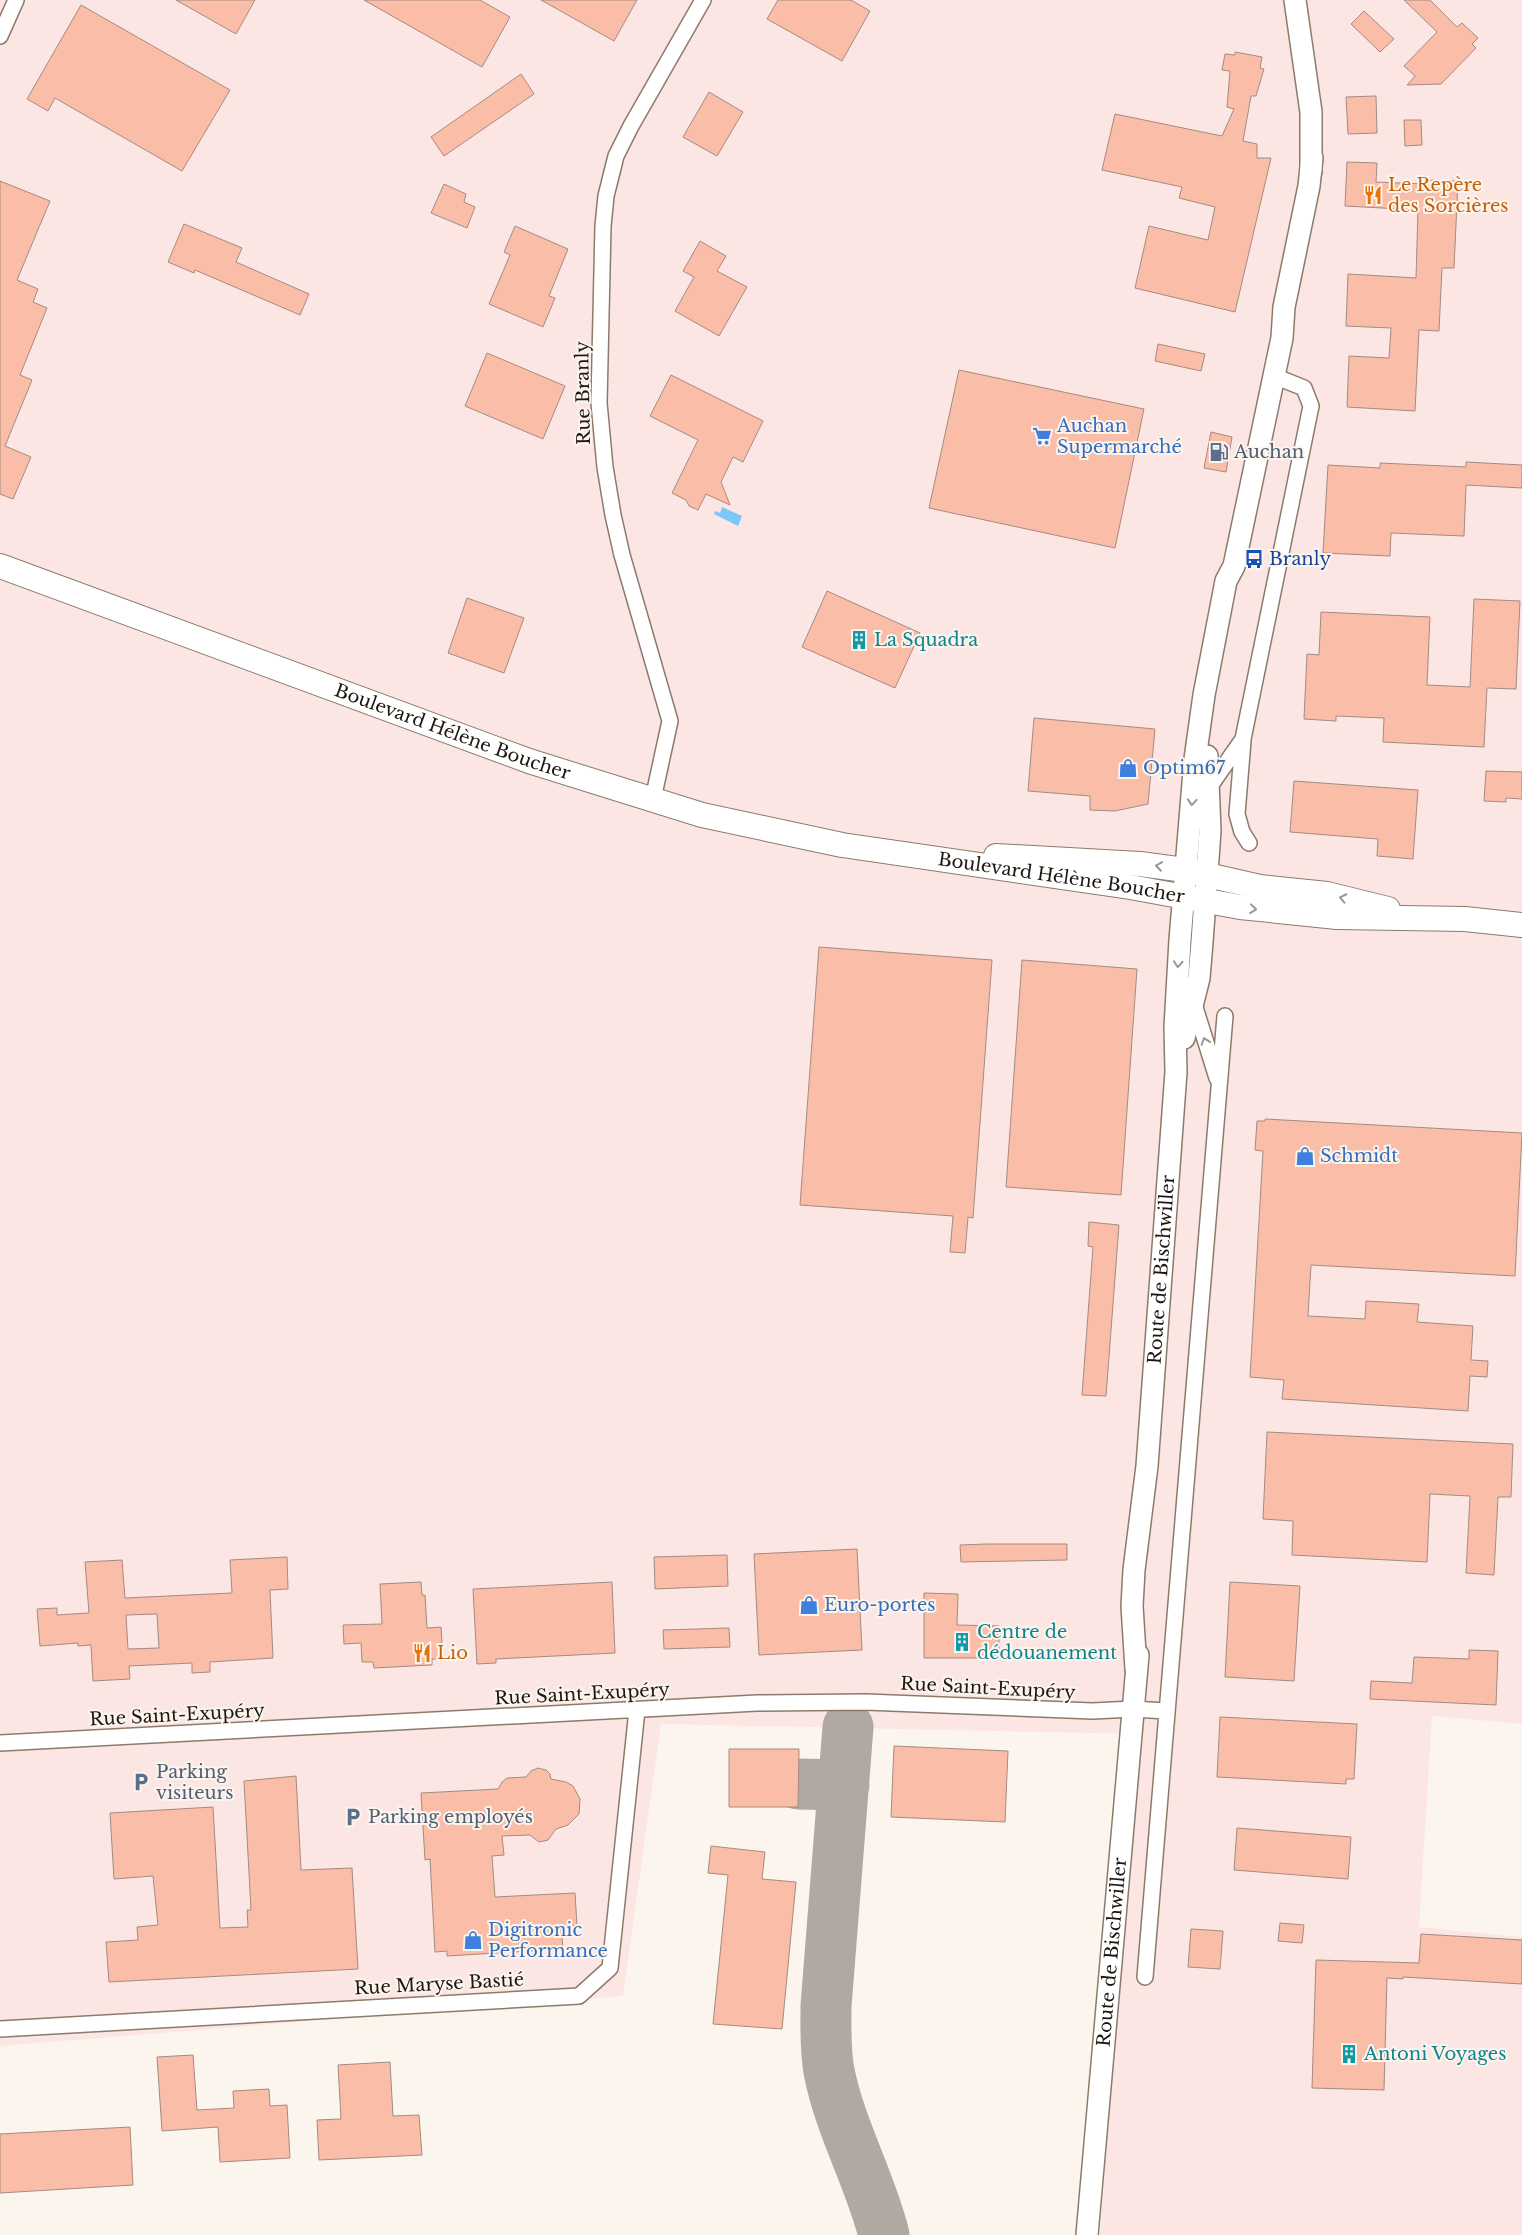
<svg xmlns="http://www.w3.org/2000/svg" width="1522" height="2235" viewBox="0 0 1522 2235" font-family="'Libre Baskerville',serif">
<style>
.industrial{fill:#fce6e4}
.water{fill:#79c8f7}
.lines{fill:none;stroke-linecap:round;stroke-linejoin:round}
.taxiway{stroke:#b0a9a1;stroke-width:51}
.building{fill:#fabda7;stroke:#a48b82;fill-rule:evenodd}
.street-casing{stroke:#8c7b6a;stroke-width:18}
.secondary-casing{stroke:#8c7b6a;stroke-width:24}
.primary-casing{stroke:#8c7b6a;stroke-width:26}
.street{stroke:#fff;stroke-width:15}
.secondary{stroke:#fff;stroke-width:21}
.primary{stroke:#fff;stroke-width:24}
.oneway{stroke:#999793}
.labels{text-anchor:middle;stroke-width:4;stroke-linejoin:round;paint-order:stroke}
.food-label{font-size:18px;fill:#c56008;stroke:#fcf5ed;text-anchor:start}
.street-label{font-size:18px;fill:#1d1710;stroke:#fcf5ed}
.shop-label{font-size:18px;fill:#366cbe;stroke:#fcf5ed;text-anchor:start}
.service-label{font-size:18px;fill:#4e5e75;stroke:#fcf5ed;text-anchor:start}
.transit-label{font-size:18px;fill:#164399;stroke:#fcf5ed;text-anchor:start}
.culture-label{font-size:18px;fill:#0d838f;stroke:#fcf5ed;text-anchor:start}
</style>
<rect width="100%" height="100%" fill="#fcf5ed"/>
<!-- industrial -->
<path class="industrial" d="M0,0H1522V1724L1432,1716L1419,1927L1522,1937V2235H1100L1139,1734L661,1724L623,1996L0,2046Z"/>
<!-- water -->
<path class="water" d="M722,507L742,516L738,526L714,514L715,511L720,513Z"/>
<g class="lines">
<!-- taxiway -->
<path class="taxiway" d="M848,1727L826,2006C826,2028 825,2050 829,2071C840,2128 870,2179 884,2235
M798,1784L844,1785"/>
</g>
<!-- building -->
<path class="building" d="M176,0H255L236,34Z
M364,0H480L510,17L482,67Z
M541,0H637L614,41Z
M778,0H851L870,11L842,61L767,19Z
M1404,0H1430L1457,27L1462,23L1478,38L1472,44L1476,48L1441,84L1407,85L1415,76L1404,66L1437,32Z
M81,5L230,90L182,171L55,98L48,111L27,99Z
M1364,11L1394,39L1380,52L1351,24Z
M1235,52L1262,57L1260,68L1264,69L1256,96H1251L1243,141L1257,144V158H1271L1235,312L1135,288L1149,226L1208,240L1215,207L1179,198L1182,187L1102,170L1115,114L1222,136L1234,109L1227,107L1230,71L1222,70L1225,54L1235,55Z
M521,74L534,94L444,156L431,137Z
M709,92L743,112L717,156L683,137Z
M1376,96L1377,133L1348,134L1346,97Z
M1404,120H1421L1422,145L1405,146Z
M1347,162L1377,163L1376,182L1425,184V180L1458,181L1454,268H1442L1439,331L1419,330L1415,411L1347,407L1349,356L1389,358L1391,328L1346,326L1348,274L1416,278L1418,210L1345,206Z
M0,181L50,201L17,280L38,289L33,302L47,308L20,375L32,380L5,446L31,457L13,499L0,494Z
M444,184L466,194L464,202L475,207L467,228L431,213Z
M184,224L242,248L236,262L309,294L300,315L195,270L194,273L168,262Z
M515,226L568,249L549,296L555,298L543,327L489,304L510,255L504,252Z
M700,241L726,256L717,271L747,287L719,336L675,311L694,277L683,271Z
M1158,344L1205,354L1201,371L1155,361Z
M487,353L565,386L543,439L465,406Z
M959,370L1144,409L1115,548L929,508Z
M671,375L763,421L743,462L733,457L721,482L730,505L706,494L698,510L689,506L686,500L672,493L698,440L650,416Z
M1211,432L1232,437L1226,472L1204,468Z
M1466,462L1522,465V488L1466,485L1464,536L1391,533L1390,556L1323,553L1328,465L1380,468V463L1466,467Z
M827,591L920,633L895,688L802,647Z
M467,598L524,618L504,673L448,653Z
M1474,599L1520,601L1516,689L1487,688L1484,747L1383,742L1384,718L1336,716V721L1304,719L1307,654L1319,655L1321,612L1430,617L1427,685L1470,687Z
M1034,718L1155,729L1148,804L1115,811L1090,810V796L1028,791Z
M1486,771L1522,772V799L1506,798V802L1484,801Z
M1294,781L1418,790L1413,859L1377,856L1378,839L1290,832Z
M819,947L992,960L973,1218L968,1217L965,1253L950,1252L953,1216L800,1205Z
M1022,960L1137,969L1121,1195L1006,1187Z
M1265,1119L1522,1133L1515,1276L1311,1265L1308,1316L1365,1319L1366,1301L1419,1304L1417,1322L1473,1326L1471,1360L1488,1361L1487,1377L1470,1376L1468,1411L1282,1399L1284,1380L1250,1377L1263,1151L1255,1150L1257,1121H1265Z
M1089,1222L1119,1225L1106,1396L1082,1395L1093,1247L1088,1246Z
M1267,1432L1513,1444L1511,1497H1498L1494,1575L1466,1573L1470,1496L1430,1494L1427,1562L1292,1555L1293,1521L1263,1519Z
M986,1544H1067V1560L961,1562L960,1545Z
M857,1549L862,1650L759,1655L754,1554Z
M727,1555L728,1586L655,1589L654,1557Z
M287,1557L288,1589L270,1590L273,1658L210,1662V1672L192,1673V1663L129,1666L130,1679L93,1681L91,1645L78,1646V1643L40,1646L37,1609L57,1608V1615L89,1613L85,1562L122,1560L125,1598L232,1593L230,1560ZM157,1614L159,1648L128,1649L126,1615Z
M421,1582L422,1595H425L427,1628L441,1627L443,1659H432V1665L374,1668L373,1662H362L361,1643L344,1644L343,1625L382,1624L380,1584Z
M612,1582L615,1653L496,1659V1663L477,1664L473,1589Z
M1230,1582L1300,1586L1294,1681L1225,1677Z
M924,1593L958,1594L957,1625L999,1626V1658H924Z
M729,1628L730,1647L664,1649L663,1630Z
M1469,1650L1498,1651L1496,1705L1370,1699L1371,1681L1412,1683L1414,1657L1469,1659Z
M1220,1717L1357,1724L1354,1779H1346V1784L1217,1777Z
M894,1746L1008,1751L1005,1822L891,1817Z
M729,1749H799L798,1807H729Z
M538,1768L546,1770L550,1774L551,1779L566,1782L573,1786L580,1799L579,1814L568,1825L556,1829L548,1840L539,1842L530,1835L502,1836L504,1855L492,1856L495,1897L575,1893L577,1926H561L563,1949L447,1956V1951L435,1952L430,1859L425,1860L421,1793L498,1789L502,1782L507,1778L526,1777L531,1771Z
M296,1776L301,1870L352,1868L358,1969L109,1982L106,1942L138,1940L137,1927L158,1925L153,1876L114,1879L110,1813L213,1807L220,1928L248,1927L247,1910H251L244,1781Z
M1237,1828L1351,1837L1348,1879L1234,1870Z
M711,1846L765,1852L762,1879L796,1882L782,2029L713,2024L728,1875L708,1873Z
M1280,1923L1304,1925L1302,1943L1278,1941Z
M1191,1929L1223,1931L1220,1969L1188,1967Z
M1421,1934L1522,1940V1984L1403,1977V1979L1387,1978L1384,2090L1312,2088L1316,1960L1419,1963Z
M193,2055L197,2110L234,2108L233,2091L269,2089L270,2106L287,2105L290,2158L220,2162L218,2127L162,2131L157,2057Z
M390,2062L393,2116L419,2115L422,2155L319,2160L317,2120L341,2119L338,2065Z
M130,2127L133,2185L0,2193V2134Z"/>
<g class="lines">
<!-- street casing -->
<g class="street-casing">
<path id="street" d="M0,36L16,0
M1243,741L1237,814L1242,832L1249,843
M1208,789L1243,739L1311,406L1304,388L1274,376
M653,799L670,721L622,555L613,515L605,467L599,403L603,226L606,196L616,156L631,126L703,0
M1194,1004L1217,1078
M0,1743L757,1703L866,1702L1093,1711L1133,1709L1166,1711
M1145,1977L1225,1016
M0,2029L579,1996L610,1968L637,1710"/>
</g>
<!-- secondary casing -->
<g class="secondary-casing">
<g id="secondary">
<path d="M1295,0L1311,112V171"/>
<path d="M1184,1038L1199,978L1202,942L1210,831L1207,756"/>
<path id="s1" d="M1136,1669L1132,1606L1134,1570L1147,1466L1176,1072L1175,1027L1180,940L1195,759L1204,695L1226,581L1234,566L1282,338L1284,307L1309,186L1312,158"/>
<path id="s2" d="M1087,2235L1138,1655"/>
</g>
</g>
<!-- primary casing -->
<g class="primary-casing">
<g id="primary">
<path id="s3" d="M0,566L529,761L702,815L842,845L1130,887L1240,907L1337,917L1465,919L1522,925"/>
<path d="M996,856L1140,864L1185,870L1260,887L1327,894L1388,909"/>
</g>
</g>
<!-- street -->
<use href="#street" class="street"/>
<!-- secondary -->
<use href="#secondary" class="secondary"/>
<!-- primary -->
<use href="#primary" class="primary"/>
</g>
<!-- one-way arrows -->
<defs><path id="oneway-chevron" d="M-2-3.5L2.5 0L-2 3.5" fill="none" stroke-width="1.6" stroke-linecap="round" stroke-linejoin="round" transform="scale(1.25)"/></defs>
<g class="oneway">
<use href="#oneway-chevron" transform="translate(1192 802) rotate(94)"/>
<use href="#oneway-chevron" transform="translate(1159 866) rotate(-172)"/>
<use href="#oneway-chevron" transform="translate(1343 898) rotate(-168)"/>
<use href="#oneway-chevron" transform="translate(1253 909) rotate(6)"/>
<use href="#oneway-chevron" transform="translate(1178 964) rotate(93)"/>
<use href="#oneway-chevron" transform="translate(1205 1041) rotate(-109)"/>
</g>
<!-- icons -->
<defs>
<g id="restaurant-bare" transform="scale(1.5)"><path d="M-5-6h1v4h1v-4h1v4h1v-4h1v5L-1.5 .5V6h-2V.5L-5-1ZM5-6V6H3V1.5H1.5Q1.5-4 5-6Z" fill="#e8710a" stroke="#fcf5ed" stroke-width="2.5" paint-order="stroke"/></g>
<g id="supermarket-bare" transform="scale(1.5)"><path d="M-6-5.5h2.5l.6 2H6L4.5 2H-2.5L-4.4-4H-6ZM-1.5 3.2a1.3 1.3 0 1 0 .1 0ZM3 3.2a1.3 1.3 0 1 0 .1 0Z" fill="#3f7fe0" stroke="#fcf5ed" stroke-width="2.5" paint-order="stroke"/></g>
<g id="fuel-bare" transform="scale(1.5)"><path d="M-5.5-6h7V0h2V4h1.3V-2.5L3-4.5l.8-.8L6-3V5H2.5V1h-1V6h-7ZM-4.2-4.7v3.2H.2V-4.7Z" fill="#5c6f8a" stroke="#fcf5ed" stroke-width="2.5" paint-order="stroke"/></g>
<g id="bus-bare" transform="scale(1.5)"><path d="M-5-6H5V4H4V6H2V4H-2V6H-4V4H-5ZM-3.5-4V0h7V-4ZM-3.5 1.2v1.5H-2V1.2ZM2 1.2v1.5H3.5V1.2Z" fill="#1a4fb4" stroke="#fcf5ed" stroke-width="2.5" paint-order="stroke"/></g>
<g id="building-bare" transform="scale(1.5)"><path d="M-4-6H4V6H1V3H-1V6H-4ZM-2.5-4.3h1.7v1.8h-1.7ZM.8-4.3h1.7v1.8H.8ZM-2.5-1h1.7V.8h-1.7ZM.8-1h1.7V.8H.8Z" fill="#0f9aa8" stroke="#fcf5ed" stroke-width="2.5" paint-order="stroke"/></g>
<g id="shop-bare" transform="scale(1.5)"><path d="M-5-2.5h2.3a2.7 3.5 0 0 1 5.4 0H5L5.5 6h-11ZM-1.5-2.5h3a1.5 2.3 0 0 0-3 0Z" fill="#3f7fe0" stroke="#fcf5ed" stroke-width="2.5" paint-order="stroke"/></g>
<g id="parking-bare" transform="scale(1.5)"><path d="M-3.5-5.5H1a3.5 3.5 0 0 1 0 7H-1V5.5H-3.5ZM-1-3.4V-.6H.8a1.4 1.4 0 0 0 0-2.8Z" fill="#5c6f8a" stroke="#fcf5ed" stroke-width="2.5" paint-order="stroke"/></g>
</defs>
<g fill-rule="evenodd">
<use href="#restaurant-bare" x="1373" y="195"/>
<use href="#supermarket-bare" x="1042" y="436"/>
<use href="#fuel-bare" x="1219" y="452"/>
<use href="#bus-bare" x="1254" y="559"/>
<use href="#building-bare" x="859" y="640"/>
<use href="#shop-bare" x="1128" y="768"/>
<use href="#shop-bare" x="1305" y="1156"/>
<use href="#shop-bare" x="809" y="1605"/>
<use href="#building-bare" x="962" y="1642"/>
<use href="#restaurant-bare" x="422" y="1653"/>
<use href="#parking-bare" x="141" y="1782"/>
<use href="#parking-bare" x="353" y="1817"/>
<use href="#shop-bare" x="473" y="1940"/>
<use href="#building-bare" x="1349" y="2054"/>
</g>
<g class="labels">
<!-- food labels -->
<g class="food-label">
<text x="1388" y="191">Le Repère<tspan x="1388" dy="21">des Sorcières</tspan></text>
<text x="437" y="1659">Lio</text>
</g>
<!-- street labels -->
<g class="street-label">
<text transform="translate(583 393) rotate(-91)" y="6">Rue Branly</text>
<text dy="6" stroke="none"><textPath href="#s3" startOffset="482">Boulevard Hélène Boucher</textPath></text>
<text dy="6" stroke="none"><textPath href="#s3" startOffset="1110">Boulevard Hélène Boucher</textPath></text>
<text dy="6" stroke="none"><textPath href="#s1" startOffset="401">Route de Bischwiller</textPath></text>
<text transform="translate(988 1688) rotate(3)" y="6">Rue Saint-Exupéry</text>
<text transform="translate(582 1694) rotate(-3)" y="6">Rue Saint-Exupéry</text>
<text transform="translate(177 1715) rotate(-3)" y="6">Rue Saint-Exupéry</text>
<text dy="6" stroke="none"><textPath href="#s2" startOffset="284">Route de Bischwiller</textPath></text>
<text transform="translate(439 1984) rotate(-3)" y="6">Rue Maryse Bastié</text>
</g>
<!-- shop labels -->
<g class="shop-label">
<text x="1057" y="432">Auchan<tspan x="1057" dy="21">Supermarché</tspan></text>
<text x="1143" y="774">Optim67</text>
<text x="1320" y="1162">Schmidt</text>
<text x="824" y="1611">Euro-portes</text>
<text x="488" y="1936">Digitronic<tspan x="488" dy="21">Performance</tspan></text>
</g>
<!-- service labels -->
<g class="service-label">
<text x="1234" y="458">Auchan</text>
<text x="156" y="1778">Parking<tspan x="156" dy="21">visiteurs</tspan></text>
<text x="368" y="1823">Parking employés</text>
</g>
<!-- transit labels -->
<g class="transit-label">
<text x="1269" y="565">Branly</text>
</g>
<!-- culture labels -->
<g class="culture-label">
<text x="874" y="646">La Squadra</text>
<text x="977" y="1638">Centre de<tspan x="977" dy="21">dédouanement</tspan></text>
<text x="1364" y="2060">Antoni Voyages</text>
</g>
</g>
</svg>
